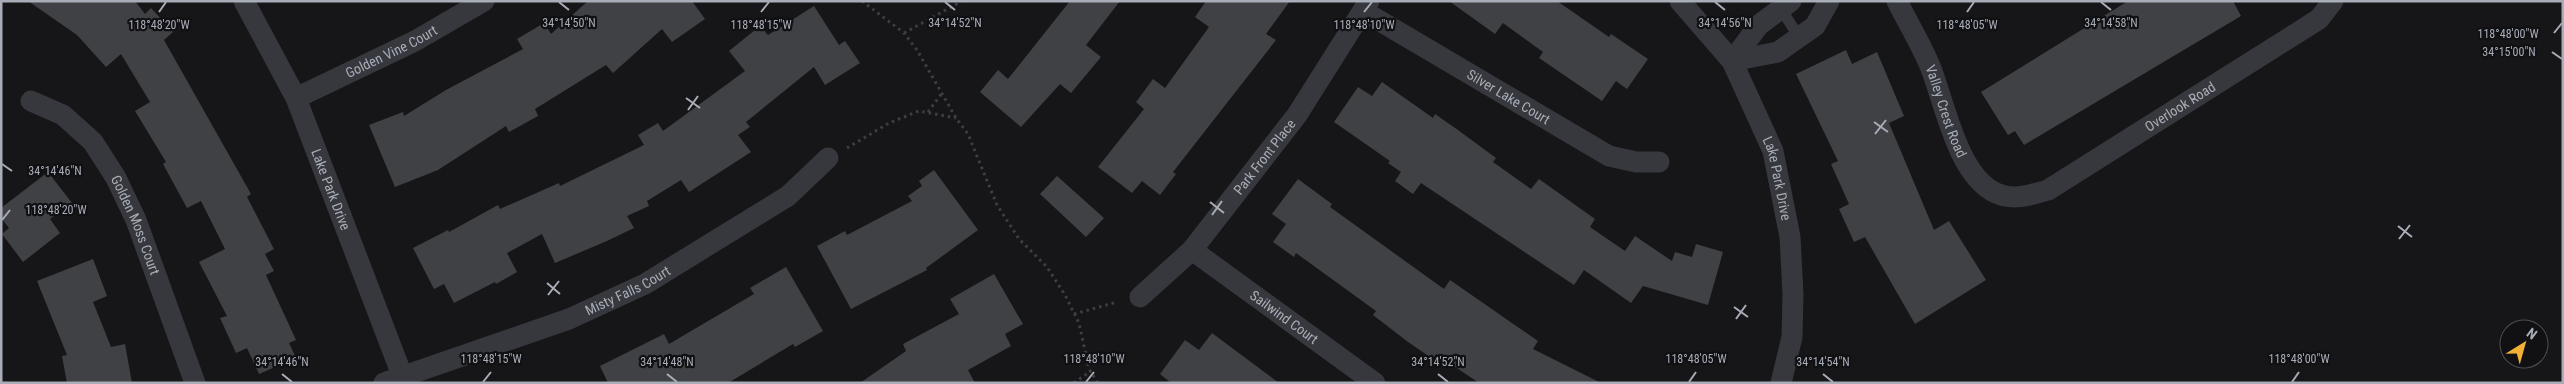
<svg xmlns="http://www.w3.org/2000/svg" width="2564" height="384" viewBox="0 0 2564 384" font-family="'Roboto Condensed',sans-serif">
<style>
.building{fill:#404145}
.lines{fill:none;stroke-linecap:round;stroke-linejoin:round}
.path{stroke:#3d3f44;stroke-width:3;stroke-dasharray:2.5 4;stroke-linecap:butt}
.lane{stroke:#37383d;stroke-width:11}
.street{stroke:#37383d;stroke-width:21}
.ticks{fill:none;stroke:#a8adb8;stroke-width:2}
.labels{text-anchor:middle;stroke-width:4.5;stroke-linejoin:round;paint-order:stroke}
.street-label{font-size:14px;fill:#a8adb8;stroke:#111113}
.ticks-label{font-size:12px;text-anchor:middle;fill:#a8adb8;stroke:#111113;stroke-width:4.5;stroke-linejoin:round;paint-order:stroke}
</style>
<rect width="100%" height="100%" fill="#161618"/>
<!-- building -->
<path class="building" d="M28,1H135L145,14L151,8L173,32L164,40L251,194L247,197L274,249L265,254L274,271L266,275L296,340L289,343L296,358L259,374L247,348L236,353L220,318L227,316L199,262L225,249L201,201L187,208L163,164L166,162L135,111L150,102L121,54L106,67L77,35Z
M588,1H692L705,19L672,42L662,29L613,73L606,65L535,109L538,116L509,132L506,126L438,170L395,187L369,125L403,112L404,116L446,90L523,49L517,39L544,23L551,34Z
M1070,1H1120L1086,45L1101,57L1071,93L1060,84L1021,127L980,92L998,70L1008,79Z
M1206,1H1290L1266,34L1276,40L1173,172L1176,174L1160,195L1142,181L1132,193L1098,167L1144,109L1136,102L1153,79L1165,88L1209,27L1195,17Z
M1449,1H1557L1609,37L1611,34L1648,59L1627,89L1616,81L1602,101L1539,58L1543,52L1503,23L1495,34Z
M2128,1H2233L2241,16L2024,145L2015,131L2008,135L1981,92Z
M814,6L839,45L845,41L860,63L825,85L814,67L746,122L750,127L738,135L751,152L689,192L681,180L647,201L649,206L627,216L634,228L607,241L555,263L542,234L507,253L517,272L496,284L495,282L454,303L444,284L434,289L413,248L448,230L449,232L498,205L500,209L559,183L560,186L644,145L638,135L658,123L663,131L745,71L729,51L760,26L768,35Z
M1846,50L1852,64L1877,52L1904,116L1889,123L1934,230L1949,221L1986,280L1915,324L1865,237L1854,242L1839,209L1849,204L1831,164L1838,161L1796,74Z
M1382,82L1433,118L1435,114L1458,130L1496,158L1493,162L1531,189L1539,179L1595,219L1590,227L1625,251L1635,236L1672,261L1675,252L1692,257L1696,244L1723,252L1708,305L1643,286L1631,303L1584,270L1574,285L1421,183L1413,194L1395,181L1401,172L1388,163L1390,161L1334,122L1358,87L1372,96Z
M934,170L978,230L926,268L927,270L851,309L817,246L845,231L847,235L912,201L908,196L922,186L919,181Z
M48,172L72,203L50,219L60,233L23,262L2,234L9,228L1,218V208Z
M1057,176L1104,218L1086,237L1040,194Z
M1298,179L1332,204L1330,207L1444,289L1450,280L1538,341L1533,349L1601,383H1479L1436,354L1433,359L1408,342L1373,315L1376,311L1296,253L1294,257L1273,242L1286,224L1272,214Z
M93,259L107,296L93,302L111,347L125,344L132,383H67L62,356L67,355L37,281Z
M786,267L823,331L795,347L793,344L728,383H608L600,366L664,334L669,344L754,294L750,288Z
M994,274L1023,324L1005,334L1011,346L968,370L975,383H860L906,351L903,344L959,314L950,299Z
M1212,333L1279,383H1171L1160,374L1185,340L1199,350Z"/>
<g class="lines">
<!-- path -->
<path class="path" d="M862,1L904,33L917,50L956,118L968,134L997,205L1019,239L1047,267L1065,295L1079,323L1089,369L1098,383
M904,33L962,1
M928,112L942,93
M847,148L889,123L919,111L956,118
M1074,314L1117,302
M1074,383L1091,371"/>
<!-- lane -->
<path class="lane" d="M1781,9L1799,37"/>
<!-- street -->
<g class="street">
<path id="s1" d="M244,1L296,98L405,383"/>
<path id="s2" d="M1680,1L1732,61L1773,151L1790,237L1793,294L1792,337L1781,383"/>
<path id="s3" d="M1897,1C1908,23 1921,44 1930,66C1945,103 1957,175 1996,193C2013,201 2031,195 2048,190L2319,19L2333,1"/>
<path id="s4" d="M1363,11L1609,156L1636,162H1659"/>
<path d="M1732,61L1778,52L1815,26L1829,1"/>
<path d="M1732,61L1759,25L1791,1"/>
<path id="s5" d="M296,98L415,41L484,1"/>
<path id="s6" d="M31,101L63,115L93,142L116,178L136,220L195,383"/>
<path id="s7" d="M1192,250L1375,383"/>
<path id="s8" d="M1140,297L1192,250L1297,115L1369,1"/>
<path id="s9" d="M384,383L569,319L645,284L788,196L828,158"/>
</g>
</g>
<!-- ticks -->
<path class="ticks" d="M559,2L569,10M945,2L955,10M1715,2L1725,10M2101,2L2111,10M159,12L166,2M761,12L769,2M1364,12L1372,2M1967,12L1974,2M2554,33L2562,23M2552,52L2562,59M686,98L700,108M688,110L698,96M1874,122L1888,132M1875,134L1886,120M2,164L12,171M1210,202L1224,213M1212,215L1222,201M2,220L10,210M2398,226L2412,237M2399,239L2410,225M547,283L560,294M548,295L559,281M1734,307L1748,317M1736,319L1746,305M282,374L292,382M667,374L677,382M1438,374L1448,382M1823,374L1833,382M483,382L491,372M1086,382L1094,372M1689,382L1696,372M2292,382L2299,372"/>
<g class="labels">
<!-- street labels -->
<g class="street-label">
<text dy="5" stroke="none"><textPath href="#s5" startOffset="106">Golden Vine Court</textPath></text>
<text dy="5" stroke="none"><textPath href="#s4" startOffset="169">Silver Lake Court</textPath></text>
<text dy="5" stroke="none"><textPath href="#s3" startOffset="429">Overlook Road</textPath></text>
<text dy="5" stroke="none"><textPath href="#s3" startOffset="121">Valley Crest Road</textPath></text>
<text dy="5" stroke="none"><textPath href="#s8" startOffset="188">Park Front Place</textPath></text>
<text dy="5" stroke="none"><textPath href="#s2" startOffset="206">Lake Park Drive</textPath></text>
<text dy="5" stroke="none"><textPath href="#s1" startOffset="208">Lake Park Drive</textPath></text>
<text dy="5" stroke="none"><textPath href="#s6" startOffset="169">Golden Moss Court</textPath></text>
<text dy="5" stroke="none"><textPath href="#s9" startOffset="261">Misty Falls Court</textPath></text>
<text dy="5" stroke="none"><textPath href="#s7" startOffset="114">Sailwind Court</textPath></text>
</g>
</g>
<g class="ticks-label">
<text x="569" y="27">34°14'50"N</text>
<text x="955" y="27">34°14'52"N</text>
<text x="1725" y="27">34°14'56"N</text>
<text x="2111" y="27">34°14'58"N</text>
<text x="159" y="29">118°48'20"W</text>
<text x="761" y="29">118°48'15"W</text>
<text x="1364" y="29">118°48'10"W</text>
<text x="1967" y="29">118°48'05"W</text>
<text x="2508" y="38">118°48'00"W</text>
<text x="2509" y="56">34°15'00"N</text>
<text x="55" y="175">34°14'46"N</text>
<text x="56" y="214">118°48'20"W</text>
<text x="491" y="363">118°48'15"W</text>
<text x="1094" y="363">118°48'10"W</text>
<text x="1696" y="363">118°48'05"W</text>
<text x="2299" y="363">118°48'00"W</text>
<text x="282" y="366">34°14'46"N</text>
<text x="667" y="366">34°14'48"N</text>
<text x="1438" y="366">34°14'52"N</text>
<text x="1823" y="366">34°14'54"N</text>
</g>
<!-- border -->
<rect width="2564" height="384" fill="none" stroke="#a8adb8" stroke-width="5"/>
<!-- north arrow -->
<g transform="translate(2524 344) rotate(37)"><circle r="24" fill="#111113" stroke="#4d4f55"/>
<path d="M0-4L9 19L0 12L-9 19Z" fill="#f2b134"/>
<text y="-8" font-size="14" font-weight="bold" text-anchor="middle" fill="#a8adb8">N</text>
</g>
</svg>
